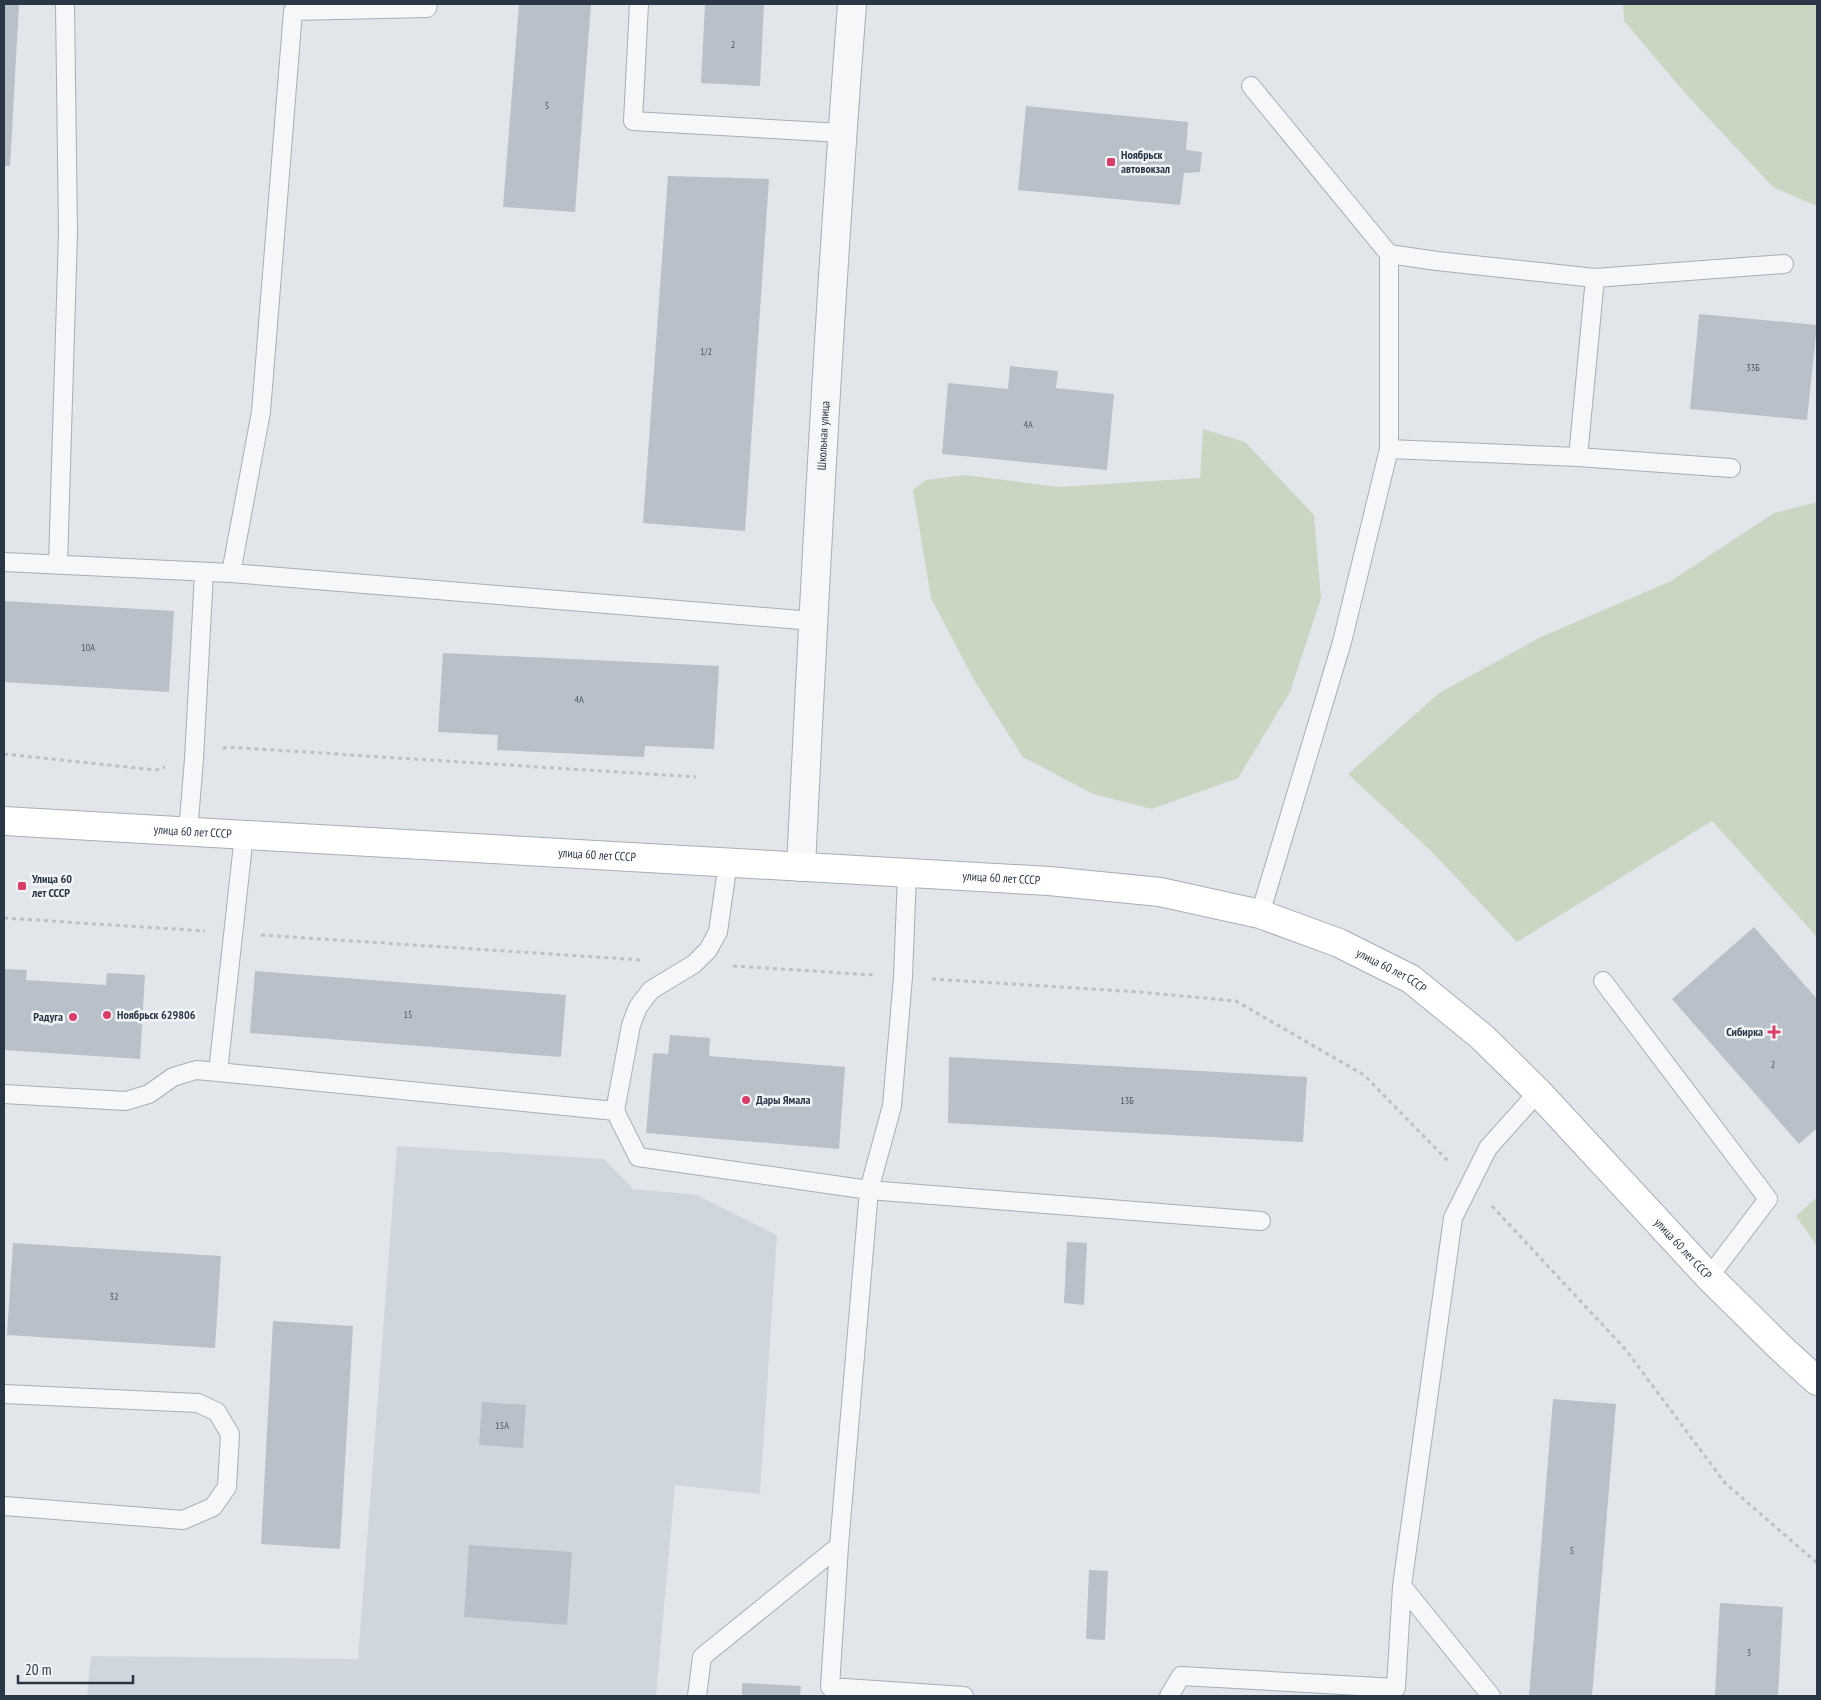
<svg xmlns="http://www.w3.org/2000/svg" width="1821" height="1700" viewBox="0 0 1821 1700" font-family="'PT Sans Narrow',sans-serif">
<style>
.built{fill:#cfd6dd}
.green{fill:#c9d6c2}
.building{fill:#b8c0c9}
.lines{fill:none;stroke-linecap:round;stroke-linejoin:round}
.service-casing{stroke:#a6aeb6;stroke-width:20}
.minor-casing{stroke:#a6aeb6;stroke-width:30}
.secondary-casing{stroke:#a6aeb6;stroke-width:30}
.path{stroke:#bcc1c7;stroke-width:3;stroke-dasharray:4 4;stroke-linecap:butt}
.service{stroke:#f5f7f9;stroke-width:18}
.minor{stroke:#f5f7f9;stroke-width:28}
.secondary{stroke:#fff;stroke-width:28}
.poi-dot{fill:#d93e67;stroke:#f2f5f8;stroke-width:2}
.labels{text-anchor:middle;stroke-width:5;stroke-linejoin:round;paint-order:stroke}
.number-label{font-size:10px;fill:#4c5866}
.poi-label{font-size:12px;font-weight:bold;fill:#283645;stroke:#f2f5f8;text-anchor:start}
.street-label{font-size:12px;fill:#283645;stroke:#f2f5f8}
</style>
<rect width="100%" height="100%" fill="#e2e6eb"/>
<!-- built -->
<path class="built" d="M397,1146L604,1159L633,1189L697,1195L777,1235L760,1494L675,1485L656,1696H87L91,1656L358,1659Z"/>
<!-- green -->
<path class="green" d="M1623,4H1817V206L1773,187L1685,93L1624,21Z
M1203,429L1245,442L1314,515L1321,598L1290,692L1238,778L1152,809L1093,794L1023,757L974,680L931,598L913,490L926,480L965,475L1059,487L1200,478Z
M1817,502V937L1712,821L1517,942L1431,851L1348,774L1439,693L1541,637L1671,581L1774,513Z
M1817,1197V1246L1796,1216Z"/>
<!-- building -->
<path class="building" d="M4,4H19L10,166H4Z
M519,4H591L575,212L503,207Z
M705,4H764L760,86L701,83Z
M1026,106L1188,122L1186,150L1202,152L1200,172L1184,173L1180,205L1018,190Z
M668,176L769,179L745,531L643,523Z
M1699,314L1817,325L1807,420L1690,409Z
M1010,366L1058,371L1056,388L1114,394L1107,470L942,454L948,383L1008,389Z
M4,601L174,611L169,692L4,682Z
M443,653L719,666L714,749L645,746L644,757L497,750L498,735L438,732Z
M1754,927L1817,999V1128L1799,1144L1672,999Z
M4,969L27,970L26,980L106,985L107,973L145,975L140,1059L4,1050Z
M255,971L566,995L561,1057L250,1033Z
M670,1035L710,1038L709,1056L845,1067L839,1149L646,1133L653,1053L668,1054Z
M949,1057L1307,1077L1303,1142L948,1123Z
M1067,1242L1087,1243L1084,1305L1064,1303Z
M13,1243L221,1256L215,1348L7,1335Z
M273,1321L353,1326L340,1549L261,1544Z
M1553,1399L1616,1404L1592,1696H1529Z
M482,1402L526,1405L523,1448L479,1445Z
M469,1545L572,1552L567,1625L464,1617Z
M1089,1570L1108,1571L1105,1640L1086,1639Z
M1720,1603L1783,1607L1778,1696H1715Z
M742,1683L801,1686L800,1696H742Z"/>
<g class="lines">
<!-- service casing -->
<g class="service-casing">
<path id="service" d="M639,4L633,121L842,133
M1251,86L1389,254V449L1342,642L1260,914
M1389,254L1437,261L1595,278L1784,264
M1389,449L1578,457L1731,468
M1578,457L1595,278
M4,562L231,573L813,621
M58,565L68,233L65,4
M231,573L261,412L293,11L427,8L428,4
M188,832L194,759L204,573
M907,874L903,977L892,1106L869,1190L839,1546L830,1687L964,1696
M1603,981L1768,1199L1709,1277
M218,1072L615,1111L631,1025L638,1007L651,990L694,964L708,950L718,932L728,862
M4,1094L126,1101L149,1094L173,1077L196,1070L218,1072L244,835
M615,1111L638,1157L869,1190L1261,1221
M4,1394L198,1403L217,1412L230,1434L227,1487L213,1507L183,1520L4,1506
M697,1696L702,1657L839,1546
M1169,1696L1181,1676L1396,1688L1402,1586
M1491,1696L1402,1586L1453,1218L1488,1148L1538,1092"/>
</g>
<!-- minor casing -->
<g class="minor-casing">
<g id="minor">
<path id="s1" d="M801,867C815,579 830,291 852,4"/>
</g>
</g>
<!-- secondary casing -->
<g class="secondary-casing">
<g id="secondary">
<path id="s2" d="M4,821L1049,881L1160,892L1260,914L1339,943L1411,979L1482,1037L1538,1092L1709,1277L1781,1348L1817,1381"/>
</g>
</g>
<!-- path -->
<path class="path" d="M223,749L227,747L696,777
M4,754L156,770L165,767
M4,918L205,931
M261,935L642,960
M733,966L874,975
M932,979L1139,992L1236,1001L1364,1075L1449,1162
M1492,1206L1626,1350L1725,1483L1817,1563"/>
<!-- service -->
<use href="#service" class="service"/>
<!-- minor -->
<use href="#minor" class="minor"/>
<!-- secondary -->
<use href="#secondary" class="secondary"/>
</g>
<!-- markers -->
<g class="poi-dot">
<rect x="1106" y="157" width="10" height="10" rx="2.5"/>
<rect x="17" y="881" width="10" height="10" rx="2.5"/>
<circle cx="107" cy="1015" r="5"/>
<circle cx="73" cy="1017" r="5"/>
<path d="M1771.5 1024.5h5v5h5v5h-5v5h-5v-5h-5v-5h5z"/>
<circle cx="746" cy="1100" r="5"/>
</g>
<g class="labels">
<!-- number labels -->
<g class="number-label">
<text x="733" y="48">2</text>
<text x="547" y="109">5</text>
<text x="706" y="355">1/2</text>
<text x="1753" y="371">33Б</text>
<text x="1028" y="428">4А</text>
<text x="88" y="651">10А</text>
<text x="579" y="703">4А</text>
<text x="408" y="1018">15</text>
<text x="1773" y="1068">2</text>
<text x="1127" y="1104">13Б</text>
<text x="114" y="1300">32</text>
<text x="502" y="1429">15А</text>
<text x="1572" y="1554">5</text>
<text x="1749" y="1656">3</text>
</g>
<!-- poi labels -->
<g class="poi-label">
<text x="1121" y="159">Ноябрьск<tspan x="1121" dy="14">автовокзал</tspan></text>
<text x="32" y="883">Улица 60<tspan x="32" dy="14">лет СССР</tspan></text>
<text x="117" y="1019">Ноябрьск 629806</text>
<text x="63" y="1021" text-anchor="end">Радуга</text>
<text x="1763" y="1036" text-anchor="end">Сибирка</text>
<text x="756" y="1104">Дары Ямала</text>
</g>
<!-- street labels -->
<g class="street-label">
<text dy="4" stroke="none"><textPath href="#s1" startOffset="432">Школьная улица</textPath></text>
<text dy="4" stroke="none"><textPath href="#s2" startOffset="189">улица 60 лет СССР</textPath></text>
<text dy="4" stroke="none"><textPath href="#s2" startOffset="594">улица 60 лет СССР</textPath></text>
<text dy="4" stroke="none"><textPath href="#s2" startOffset="999">улица 60 лет СССР</textPath></text>
<text dy="4" stroke="none"><textPath href="#s2" startOffset="1404">улица 60 лет СССР</textPath></text>
<text dy="4" stroke="none"><textPath href="#s2" startOffset="1809">улица 60 лет СССР</textPath></text>
</g>
</g>
<!-- border -->
<rect width="1821" height="1700" fill="none" stroke="#283645" stroke-width="10"/>
<!-- scale -->
<path d="M18 1675v8h115v-8" fill="none" stroke="#283645" stroke-width="2.5"/>
<text x="25" y="1675" font-size="15" fill="#283645" stroke="#f2f5f8" stroke-width="4" paint-order="stroke">20 m</text>
</svg>
